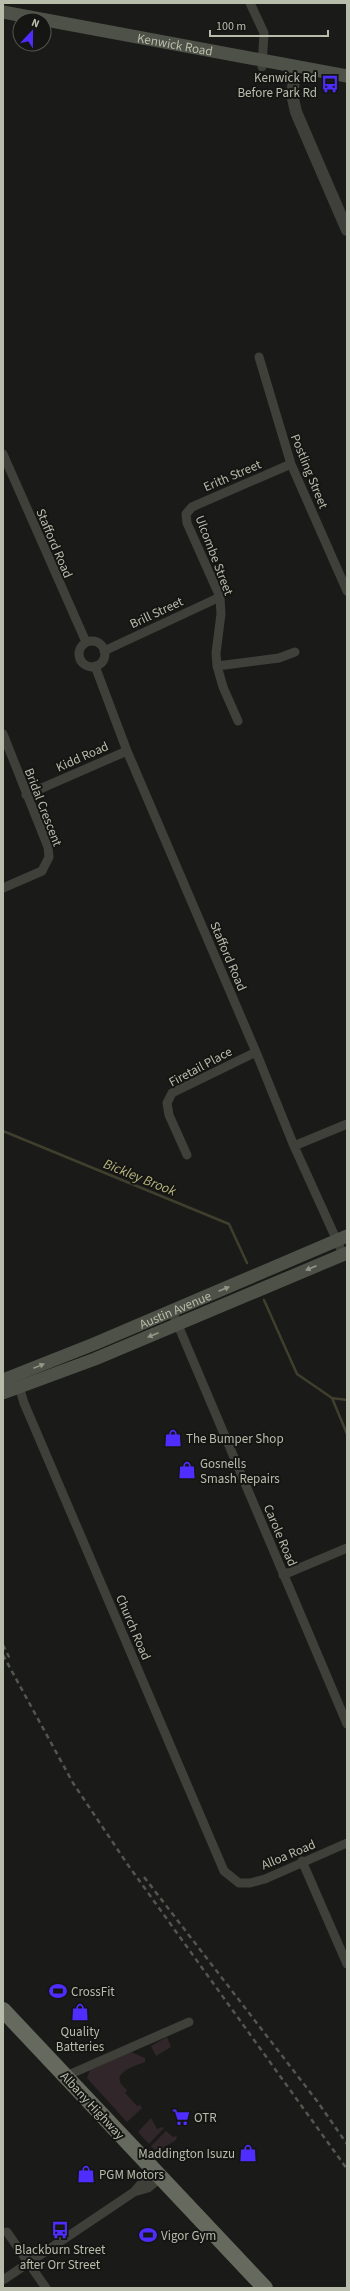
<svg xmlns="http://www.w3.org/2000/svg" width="350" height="2291" viewBox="0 0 350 2291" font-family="'Source Sans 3',sans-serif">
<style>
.green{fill:#31262a}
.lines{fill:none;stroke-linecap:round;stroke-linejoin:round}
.stream{stroke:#403f2d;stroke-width:2.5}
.minor{stroke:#3e4039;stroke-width:9}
.tertiary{stroke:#3e4039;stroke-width:12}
.secondary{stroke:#4e5147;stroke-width:13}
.trunk{stroke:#66695d;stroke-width:16}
.rail{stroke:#53564c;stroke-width:2.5;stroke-dasharray:5 4;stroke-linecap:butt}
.oneway{fill:#939787}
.labels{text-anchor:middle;stroke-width:4;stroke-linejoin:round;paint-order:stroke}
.street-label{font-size:13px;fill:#b8bcaa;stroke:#151614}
.poi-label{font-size:13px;fill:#b8bcaa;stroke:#151614;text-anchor:start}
.water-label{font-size:14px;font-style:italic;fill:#b8b67f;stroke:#151614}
</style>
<rect width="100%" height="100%" fill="#1a1b19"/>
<!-- green -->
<path class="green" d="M167,2037L171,2047L156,2056L151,2046Z
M131,2052L145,2058V2062C132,2067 107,2074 127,2090L125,2093L137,2106L140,2105L142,2108L127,2122L87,2078L90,2070Z
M151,2118L157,2129L162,2127L164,2128L149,2144L138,2132Z
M166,2131L173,2137L177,2136L176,2140L156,2152L151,2146Z"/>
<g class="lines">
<!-- stream -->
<path class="stream" d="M3,1131L229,1224L247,1263
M264,1300L297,1374L332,1398L347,1400
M332,1398L347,1434"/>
<!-- minor -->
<path class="minor" d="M250,3L264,33L262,67
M259,357L291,464L347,591
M3,454L86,642
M79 654a13 13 0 1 1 26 0a13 13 0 1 1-26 0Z
M104,651L220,597
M95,666L127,751L256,1052L294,1146L343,1254
M217,666L279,658L295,652
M238,721L223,687L217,666L216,653L221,614L220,597L187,523L186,514L192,507L291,464
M3,734L48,847L49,857L42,871L3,888
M26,795L127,751
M294,1146L347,1124
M187,1155L169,1115L167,1103L172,1093L256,1052
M172,1311L347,1724
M18,1383L24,1403L224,1871L239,1883H250L265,1879L347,1843
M283,1575L347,1548
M302,1861L347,1964
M66,2076L189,2022
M134,2192L153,2170
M7,2232L46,2288
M3,2280L134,2192L148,2188L160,2178"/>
<!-- tertiary -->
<path class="tertiary" d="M296,67L292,94L296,112L347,230"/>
<!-- secondary -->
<g class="secondary">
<path id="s1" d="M3,12L347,76"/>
<path id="s2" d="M3,1380L94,1344L347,1236"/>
<path d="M3,1393L95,1359L347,1253"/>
</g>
<!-- trunk -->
<path class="trunk" d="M3,2010L265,2288"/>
<!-- rail -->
<path class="rail" d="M3,1645L10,1659
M3,1655L73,1783L128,1865L347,2169
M144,1877L317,2101L347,2144"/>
</g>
<!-- one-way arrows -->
<defs><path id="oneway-solid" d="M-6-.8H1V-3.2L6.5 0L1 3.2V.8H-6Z"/></defs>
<g class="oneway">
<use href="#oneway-solid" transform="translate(311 1268) rotate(157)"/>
<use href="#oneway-solid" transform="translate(224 1289) rotate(-23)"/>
<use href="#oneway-solid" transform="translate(153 1335) rotate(157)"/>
<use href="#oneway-solid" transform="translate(39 1366) rotate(-22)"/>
</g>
<!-- icons -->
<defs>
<g id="bus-bare" transform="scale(1.38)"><path d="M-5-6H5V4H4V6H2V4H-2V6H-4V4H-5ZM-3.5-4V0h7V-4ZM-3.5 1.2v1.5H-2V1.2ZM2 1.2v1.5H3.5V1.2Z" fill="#4e2dfe" stroke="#151614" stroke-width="2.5" paint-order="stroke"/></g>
<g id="shop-bare" transform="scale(1.38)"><path d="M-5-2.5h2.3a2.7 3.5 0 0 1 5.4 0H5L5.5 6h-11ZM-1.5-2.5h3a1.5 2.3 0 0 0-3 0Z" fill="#4e2dfe" stroke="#151614" stroke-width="2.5" paint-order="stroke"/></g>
<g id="stadium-bare" transform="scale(1.38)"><path d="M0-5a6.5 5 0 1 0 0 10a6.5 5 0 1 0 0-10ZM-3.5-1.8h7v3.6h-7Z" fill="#4e2dfe" stroke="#151614" stroke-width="2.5" paint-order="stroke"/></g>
<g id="supermarket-bare" transform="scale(1.38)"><path d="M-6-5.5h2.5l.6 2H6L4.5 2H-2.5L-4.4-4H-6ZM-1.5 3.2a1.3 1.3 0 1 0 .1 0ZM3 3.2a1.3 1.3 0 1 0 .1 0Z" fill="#4e2dfe" stroke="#151614" stroke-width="2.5" paint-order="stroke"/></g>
</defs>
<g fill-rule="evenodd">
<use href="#bus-bare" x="330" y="84"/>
<use href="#shop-bare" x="173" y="1438"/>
<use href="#shop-bare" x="187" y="1470"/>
<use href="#stadium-bare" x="58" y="1991"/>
<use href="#shop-bare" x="80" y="2012"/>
<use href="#supermarket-bare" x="181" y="2117"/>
<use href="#shop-bare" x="248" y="2153"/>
<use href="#shop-bare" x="86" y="2174"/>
<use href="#bus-bare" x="60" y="2230"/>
<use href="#stadium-bare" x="148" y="2235"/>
</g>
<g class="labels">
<!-- street labels -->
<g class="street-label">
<text dy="5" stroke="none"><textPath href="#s1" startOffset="175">Kenwick Road</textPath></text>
<text transform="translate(310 471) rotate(68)" y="5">Postling Street</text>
<text transform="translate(232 475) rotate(-23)" y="5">Erith Street</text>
<text transform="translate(55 543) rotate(67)" y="5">Stafford Road</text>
<text transform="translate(215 555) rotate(69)" y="5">Ulcombe Street</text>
<text transform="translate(156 612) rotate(-25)" y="5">Brill Street</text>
<text transform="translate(82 756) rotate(-24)" y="5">Kidd Road</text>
<text transform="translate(44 807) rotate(69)" y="5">Bridal Crescent</text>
<text transform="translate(229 956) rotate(67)" y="5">Stafford Road</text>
<text transform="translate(200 1066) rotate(-28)" y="5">Firetail Place</text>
<text dy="5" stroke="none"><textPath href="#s2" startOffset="186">Austin Avenue</textPath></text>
<text transform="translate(281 1535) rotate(67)" y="5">Carole Road</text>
<text transform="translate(134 1627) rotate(67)" y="5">Church Road</text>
<text transform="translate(288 1854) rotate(-23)" y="5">Alloa Road</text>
<text transform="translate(93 2105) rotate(47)" y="5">Albany Highway</text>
</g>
<!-- poi labels -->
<g class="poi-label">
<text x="317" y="82" text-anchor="end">Kenwick Rd<tspan x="317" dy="15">Before Park Rd</tspan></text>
<text x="186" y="1443">The Bumper Shop</text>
<text x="200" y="1468">Gosnells<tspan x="200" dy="15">Smash Repairs</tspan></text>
<text x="71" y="1996">CrossFit</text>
<text x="80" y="2036" text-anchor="middle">Quality<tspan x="80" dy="15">Batteries</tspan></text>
<text x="194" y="2122">OTR</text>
<text x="235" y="2158" text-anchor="end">Maddington Isuzu</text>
<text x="99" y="2179">PGM Motors</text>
<text x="161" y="2240">Vigor Gym</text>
<text x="60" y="2254" text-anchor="middle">Blackburn Street<tspan x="60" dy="15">after Orr Street</tspan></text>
</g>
<!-- water labels -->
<g class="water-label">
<text transform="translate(140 1177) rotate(22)" y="5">Bickley Brook</text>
</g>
</g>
<!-- border -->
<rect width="350" height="2291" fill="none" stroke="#b8bcaa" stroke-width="8"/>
<!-- north arrow -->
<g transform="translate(32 32) rotate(22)"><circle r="19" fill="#151614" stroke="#565850"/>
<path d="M0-3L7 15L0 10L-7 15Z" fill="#4e2dfe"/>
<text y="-6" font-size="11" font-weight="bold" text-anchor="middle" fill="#b8bcaa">N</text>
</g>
<!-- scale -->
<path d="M210 30v6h118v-6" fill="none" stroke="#b8bcaa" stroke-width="2"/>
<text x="216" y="30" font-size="12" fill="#b8bcaa" stroke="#151614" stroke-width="3" paint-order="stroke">100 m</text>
</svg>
